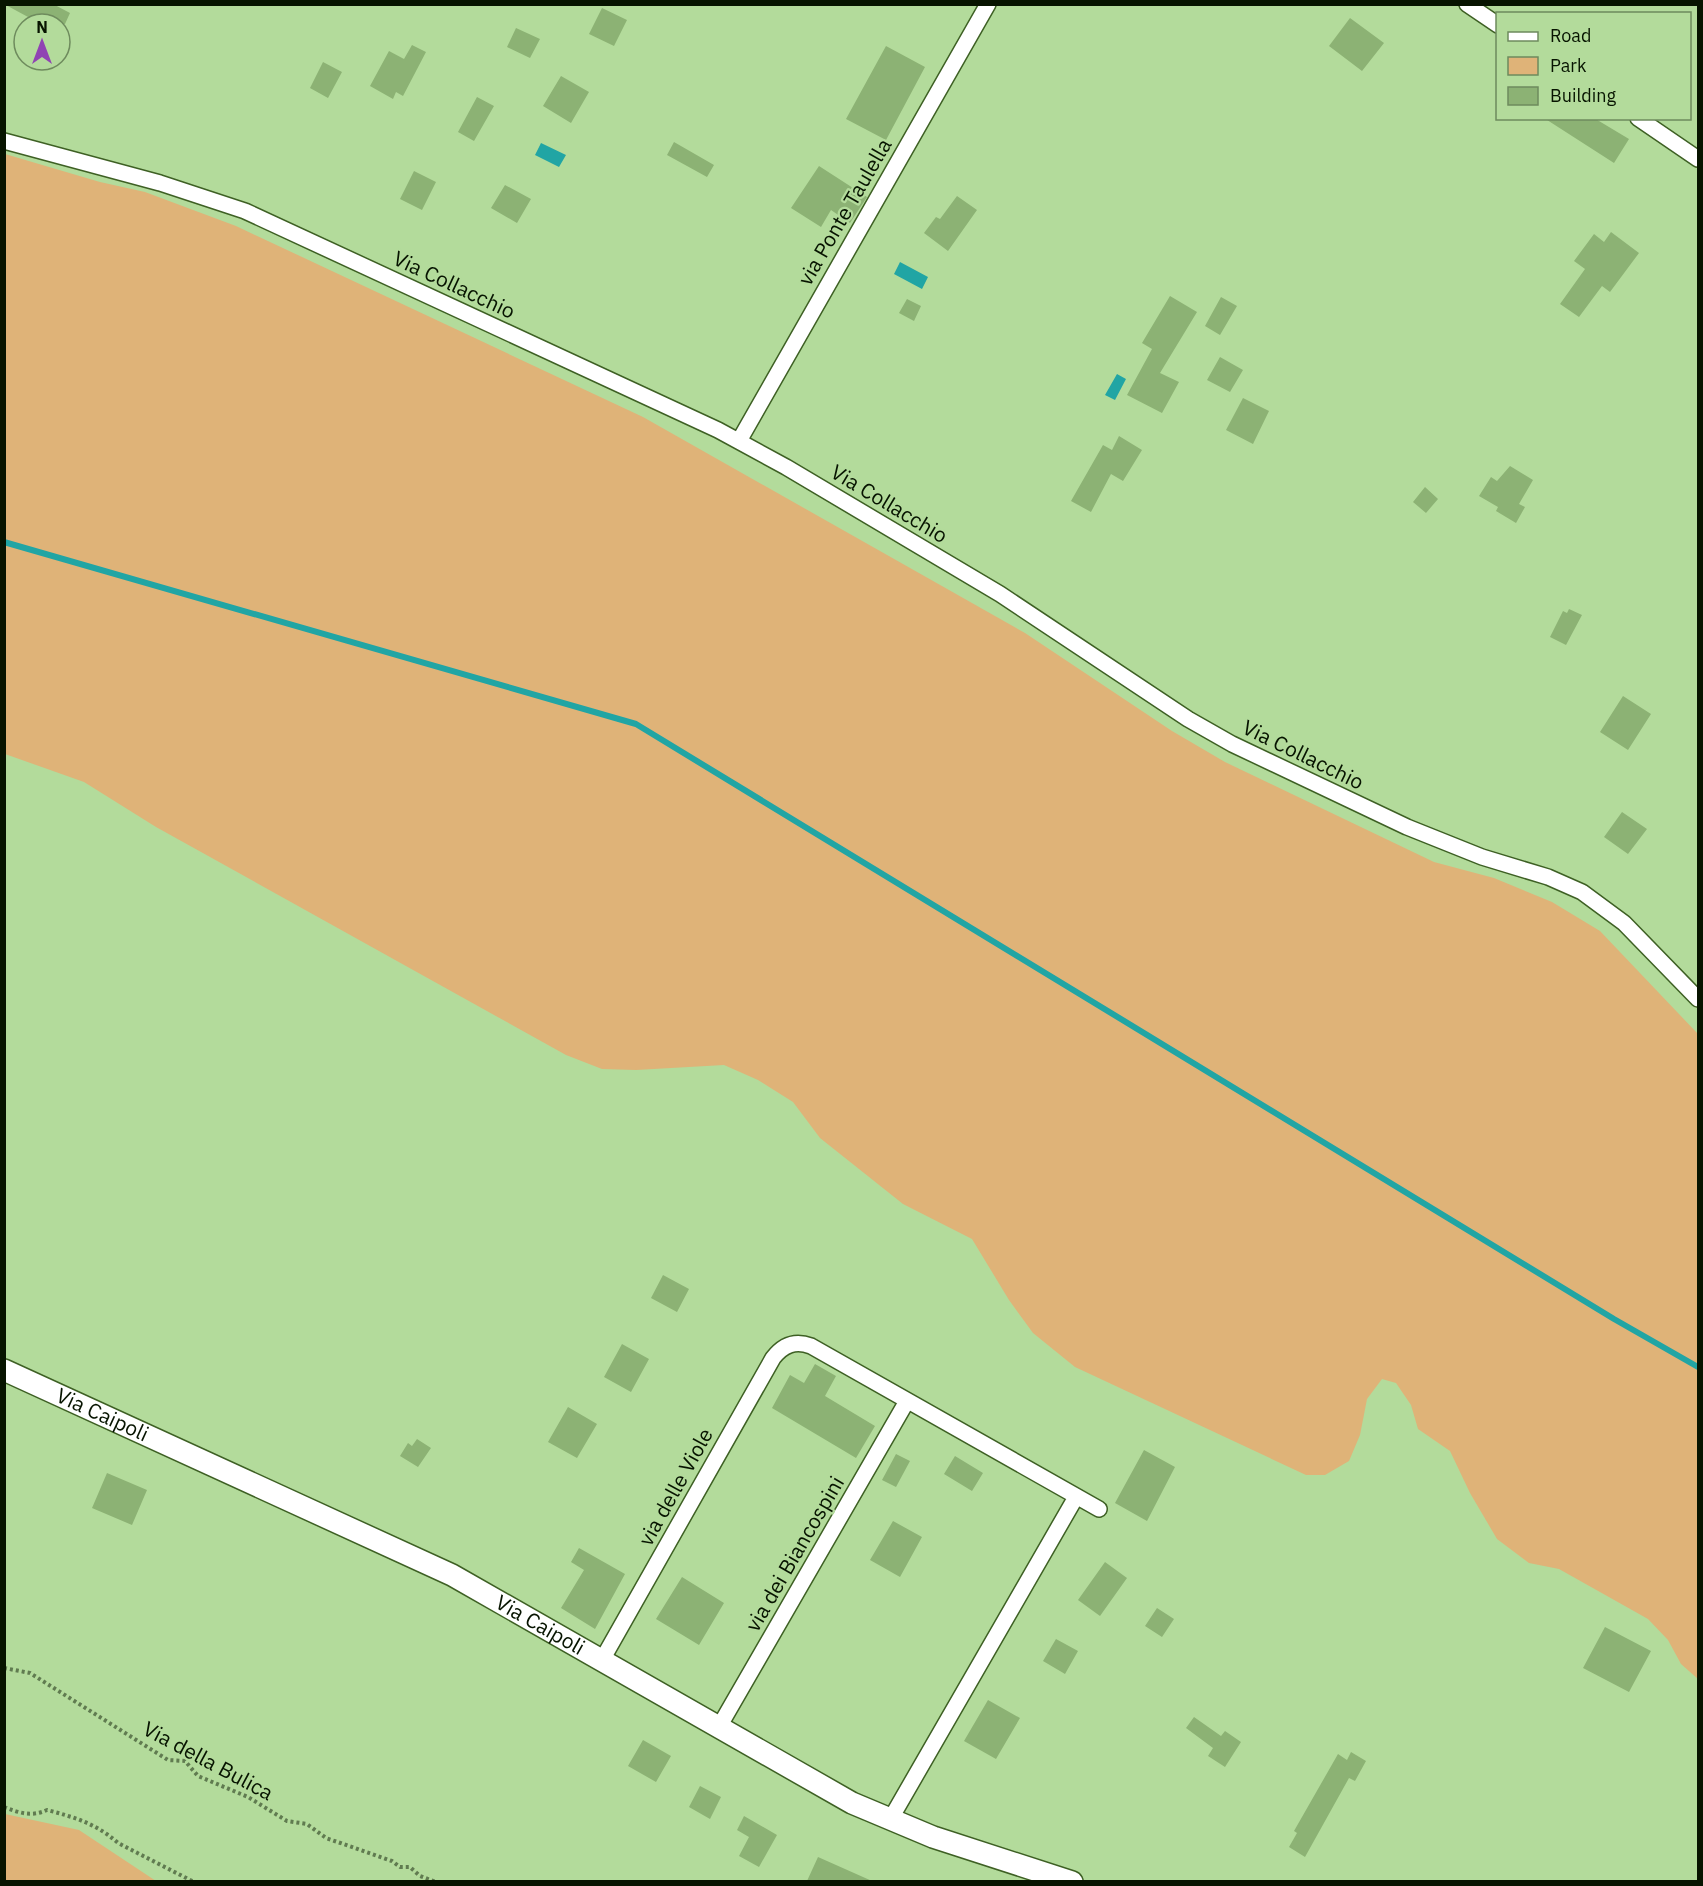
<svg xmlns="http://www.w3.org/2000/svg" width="1703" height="1886" viewBox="0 0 1703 1886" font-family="'IBM Plex Sans',sans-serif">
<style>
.green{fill:#dfb378}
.water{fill:#21a5a4}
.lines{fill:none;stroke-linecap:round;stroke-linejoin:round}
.stream{stroke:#21a5a4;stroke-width:6}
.building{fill:#8cb274}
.street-casing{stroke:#3e6024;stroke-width:18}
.secondary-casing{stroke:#3e6024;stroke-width:24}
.path{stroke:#607b50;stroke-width:4;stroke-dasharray:3 3;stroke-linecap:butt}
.street{stroke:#fff;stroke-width:15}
.secondary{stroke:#fff;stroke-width:21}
.labels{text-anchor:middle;stroke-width:4.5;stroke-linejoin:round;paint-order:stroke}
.street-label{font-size:21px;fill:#071400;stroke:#b3db9b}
</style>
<rect width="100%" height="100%" fill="#b3db9b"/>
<!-- green -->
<path class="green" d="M5,154L100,182L145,192L236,226L643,417L1025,633L1172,731L1225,762L1434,862L1494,878L1552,902L1600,931L1698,1034V1679L1681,1664L1668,1640L1648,1619L1559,1569L1529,1563L1497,1539L1470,1493L1450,1451L1418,1429L1411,1405L1396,1383L1382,1379L1367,1399L1360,1435L1349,1461L1325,1475H1306L1075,1367L1033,1333L1009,1300L972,1239L903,1204L820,1138L793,1102L758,1080L724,1065L636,1070L602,1069L566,1055L156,827L84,782L5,754Z
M5,1814L79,1830L156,1881H5Z"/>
<!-- water -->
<path class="water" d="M541,143L566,155L559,167L535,155Z
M900,262L928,277L922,289L894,274Z
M1117,374L1126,379L1115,400L1105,395Z"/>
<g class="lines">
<!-- stream -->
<path class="stream" d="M4,542L636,724L1614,1319L1698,1367"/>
</g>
<!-- building -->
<path class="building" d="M4,4H53L70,13L65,24H41Z
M602,8L627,20L614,46L589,34Z
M1350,18L1384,43L1362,71L1329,46Z
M516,28L540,39L530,58L507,47Z
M412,45L426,52L403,96L396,92L393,99L370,86L389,51L404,59Z
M886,46L925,67L886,140L846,119Z
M323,62L342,72L328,98L310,88Z
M561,76L589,92L571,123L543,106Z
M477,97L494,106L474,141L458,132Z
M1544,118H1594L1629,139L1614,163Z
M674,142L714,165L707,177L667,155Z
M819,166L867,197L850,223L831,210L821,227L791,208Z
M414,171L436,182L422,210L400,199Z
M505,185L531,199L517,223L491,208Z
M957,196L977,210L948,251L924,233L936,217L940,219Z
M1611,232L1639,253L1610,292L1602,286L1579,317L1560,304L1585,269L1574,261L1594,234L1604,242Z
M1170,296L1197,312L1160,373L1179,382L1162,413L1127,395L1152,349L1142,343Z
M1221,297L1237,306L1220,335L1205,326Z
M907,299L921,306L914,321L899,313Z
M1220,357L1243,370L1230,392L1207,380Z
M1243,398L1269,411L1253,444L1226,430Z
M1119,436L1142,450L1123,481L1111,474L1091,512L1071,501L1103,445L1112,450Z
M1510,466L1533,480L1519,504L1525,507L1516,523L1496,511L1498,507L1479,496L1491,477L1497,481Z
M1425,487L1438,499L1426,513L1413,502Z
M1569,609L1582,615L1566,645L1550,637L1563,611L1567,613Z
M1623,696L1651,714L1628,750L1600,732Z
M1622,812L1647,829L1628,854L1604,837Z
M663,1275L689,1289L677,1312L651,1298Z
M622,1344L649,1359L631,1392L604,1377Z
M815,1364L836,1376L825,1396L875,1426L856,1458L772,1408L790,1375L804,1383Z
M568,1407L597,1424L577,1458L548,1442Z
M417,1439L431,1448L418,1467L400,1456L408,1443L412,1446Z
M1144,1450L1175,1467L1147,1521L1115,1503Z
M896,1454L910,1461L896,1487L882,1480Z
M955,1456L983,1473L972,1491L944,1474Z
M107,1473L147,1490L132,1525L92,1508Z
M893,1521L922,1537L900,1577L870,1560Z
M579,1548L625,1574L595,1629L561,1608L584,1570L571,1562Z
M1105,1562L1127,1578L1100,1616L1078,1600Z
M682,1577L724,1603L699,1645L656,1619Z
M1157,1608L1174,1619L1162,1637L1145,1626Z
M1605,1627L1651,1651L1629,1692L1583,1668Z
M1056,1639L1078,1651L1065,1674L1043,1661Z
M988,1700L1020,1718L996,1759L964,1741Z
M1194,1717L1221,1736L1225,1731L1241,1742L1225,1767L1208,1756L1213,1748L1186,1728Z
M643,1740L671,1756L656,1782L628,1766Z
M1351,1752L1366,1761L1355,1781L1349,1778L1305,1857L1289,1847L1297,1833L1294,1831L1338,1754L1347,1760Z
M700,1786L721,1797L710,1819L689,1807Z
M744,1816L777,1835L759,1867L739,1856L749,1837L737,1830Z
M818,1857L872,1881H807Z"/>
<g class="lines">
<!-- street casing -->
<g class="street-casing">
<path id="street" d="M1467,4L1498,25
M1638,118L1698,159
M4,141L160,183L245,211L718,430L786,467L1000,594L1188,719L1232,744L1407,827L1482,857L1548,877L1582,892L1624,923L1698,999
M739,441L988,4
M602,1660L773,1358C783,1345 795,1340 811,1346L1099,1509
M719,1727L907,1401
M890,1820L1076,1497"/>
</g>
<!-- secondary casing -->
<g class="secondary-casing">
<g id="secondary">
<path id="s1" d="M4,1370L452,1575L852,1803L933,1837L1072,1882"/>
</g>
</g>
<!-- path -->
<path class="path" d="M4,1668L30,1673L168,1760L185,1761L198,1776L248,1797L287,1821L307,1824L326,1838L392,1861L400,1867H410L420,1876L436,1882
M4,1807C19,1813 32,1817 47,1810C74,1817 97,1824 118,1843L194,1882"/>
<!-- street -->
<use href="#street" class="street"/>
<!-- secondary -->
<use href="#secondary" class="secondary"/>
</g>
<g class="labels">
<!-- street labels -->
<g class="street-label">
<text transform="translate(845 212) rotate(-60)" y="7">via Ponte Taulella</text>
<text transform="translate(454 285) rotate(25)" y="7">Via Collacchio</text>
<text transform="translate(889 504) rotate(31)" y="7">Via Collacchio</text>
<text transform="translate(1303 755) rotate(26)" y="7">Via Collacchio</text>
<text dy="7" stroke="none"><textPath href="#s1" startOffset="108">Via Caipoli</textPath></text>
<text transform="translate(676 1487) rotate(-61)" y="7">via delle Viole</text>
<text transform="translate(795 1554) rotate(-60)" y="7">via dei Biancospini</text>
<text dy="7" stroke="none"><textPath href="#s1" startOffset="594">Via Caipoli</textPath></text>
<text transform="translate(208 1761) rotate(28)" y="7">Via della Bulica</text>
</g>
</g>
<!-- border -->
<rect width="1703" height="1886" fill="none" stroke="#071400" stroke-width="12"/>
<!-- legend -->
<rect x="1496" y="12" width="195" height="108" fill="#b3db9b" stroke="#6e8b5d" stroke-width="1.5"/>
<rect x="1508" y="32" width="30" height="9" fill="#ffffff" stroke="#6e8b5d" stroke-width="1.5"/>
<text x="1550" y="42" font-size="18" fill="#071400">Road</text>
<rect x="1508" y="57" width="30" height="18" fill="#dfb378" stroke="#6e8b5d" stroke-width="1.5"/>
<text x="1550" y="72" font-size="18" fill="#071400">Park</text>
<rect x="1508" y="87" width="30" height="18" fill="#8cb274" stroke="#6e8b5d" stroke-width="1.5"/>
<text x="1550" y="102" font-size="18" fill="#071400">Building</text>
<!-- north arrow -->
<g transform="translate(42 42)"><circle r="28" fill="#b3db9b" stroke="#6e8b5d" stroke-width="1.5"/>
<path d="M0-4.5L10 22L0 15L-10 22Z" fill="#9043b3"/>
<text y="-9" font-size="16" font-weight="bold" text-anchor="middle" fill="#071400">N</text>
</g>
</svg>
